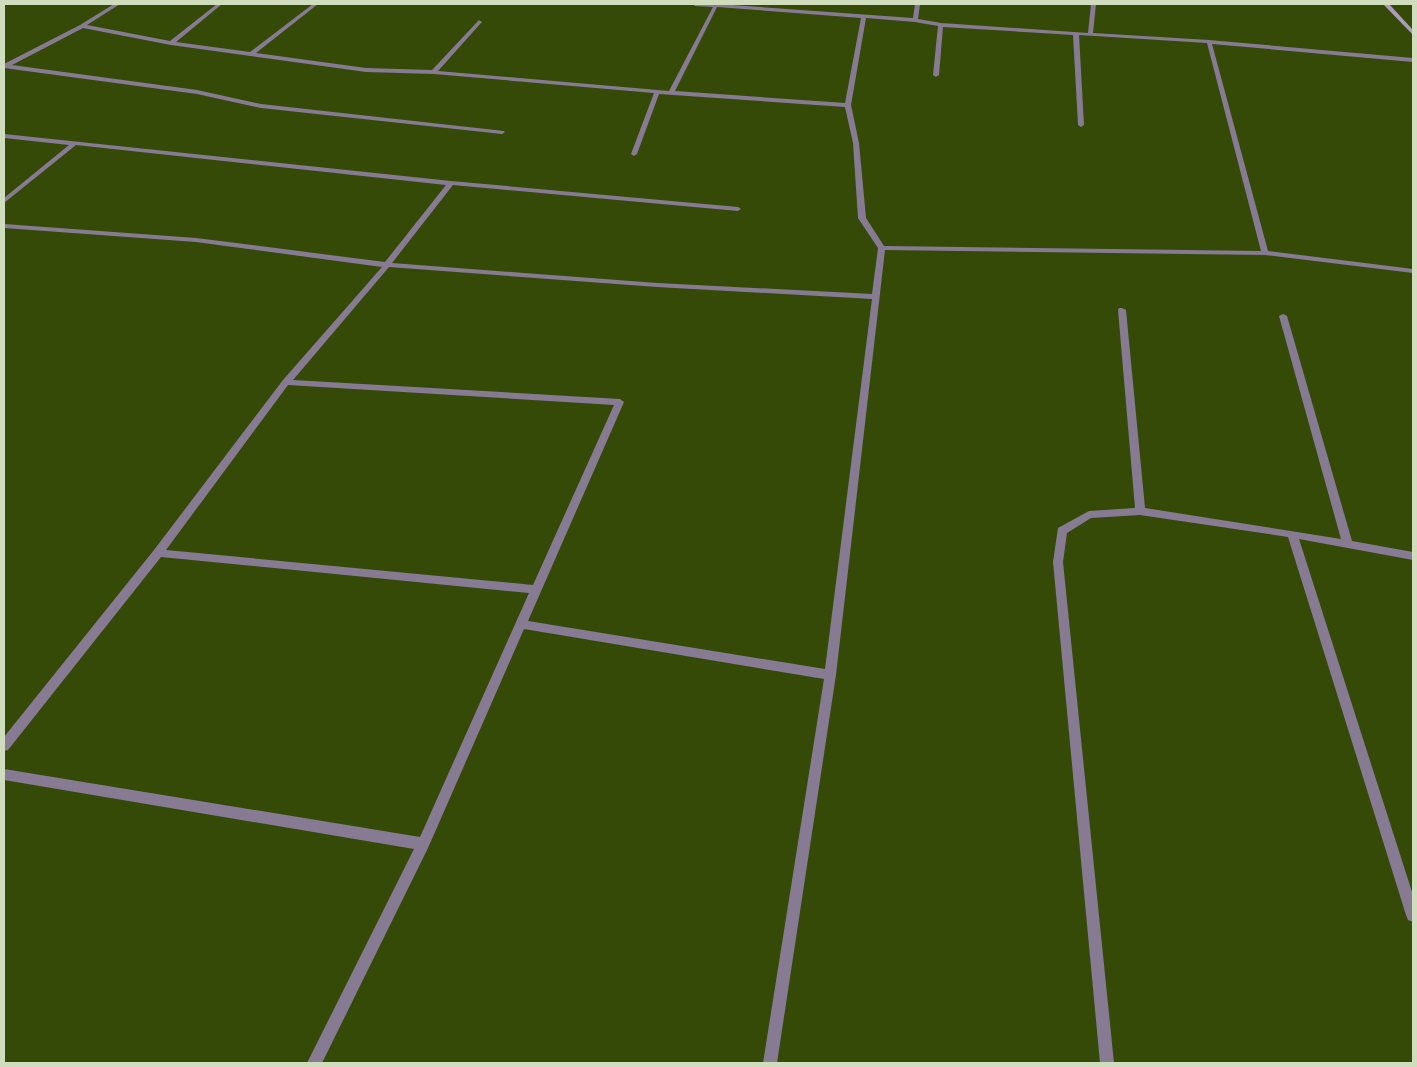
<svg xmlns="http://www.w3.org/2000/svg" width="1417" height="1067" viewBox="0 0 1417 1067" font-family="'Exo 2',sans-serif">
<style>
.lines{fill:none;stroke-linecap:round;stroke-linejoin:round}
.street{fill:#877b93;fill-rule:evenodd}
.secondary{fill:#ac9bc0;fill-rule:evenodd}
</style>
<rect width="100%" height="100%" fill="#364a08"/>
<g class="lines">
<!-- street -->
<path class="street" d="M114,4H120L87,25L170,41L217,4H222L176,42L250,52L313,4H318L256,53L366,68L432,70L479,20L482,22L481,23L438,71L669,91L713,7L695,6L693,4H717L913,18L915,4H920L918,19L941,23L1088,33L1091,4H1096L1093,33L1209,40L1413,58V62L1212,44L1268,251L1413,269V273L1265,255L885,250L836,675L777,1063H763L824,679L524,629L428,848L322,1063H307L414,849L4,780V769L420,837L529,593L161,557L8,750L4,751V737L154,550L283,380L382,267L196,242L4,228V224L196,238L385,262L446,185L76,145L4,203V198L69,145L4,138V134L451,181L738,207L741,209L738,211L453,185L392,263L657,283L872,294L878,248L858,218L853,143L845,107L659,94L637,154L634,156L631,154L654,93L434,74L366,72L171,45L83,28L12,65L197,90L261,104L504,131L505,132L502,134L261,108L197,94L4,68V64L80,25ZM717,7L861,18L845,103L675,91ZM866,18L915,22L938,26L933,75L936,77L939,75L943,27L1073,35L1078,125L1081,127L1084,125L1079,35L1207,43L1261,251L884,246L866,218L859,143L851,105ZM389,267L657,287L872,299L825,669L528,621L624,402L620,399L293,380ZM288,385L614,405L533,585L166,550Z
M1119,308H1122L1126,310L1145,508L1341,539L1279,316L1283,314L1287,316L1352,541L1413,552V560L1299,539L1413,895V922L1408,920L1406,915L1288,537L1140,515L1091,518L1067,533L1063,562L1114,1063H1100L1053,562L1058,528L1089,511L1135,508L1118,310Z"/>
<!-- secondary -->
<path class="secondary" d="M1383,4H1389L1413,30V35Z"/>
</g>
<!-- border -->
<rect width="1417" height="1067" fill="none" stroke="#cfddbc" stroke-width="10"/>
</svg>
